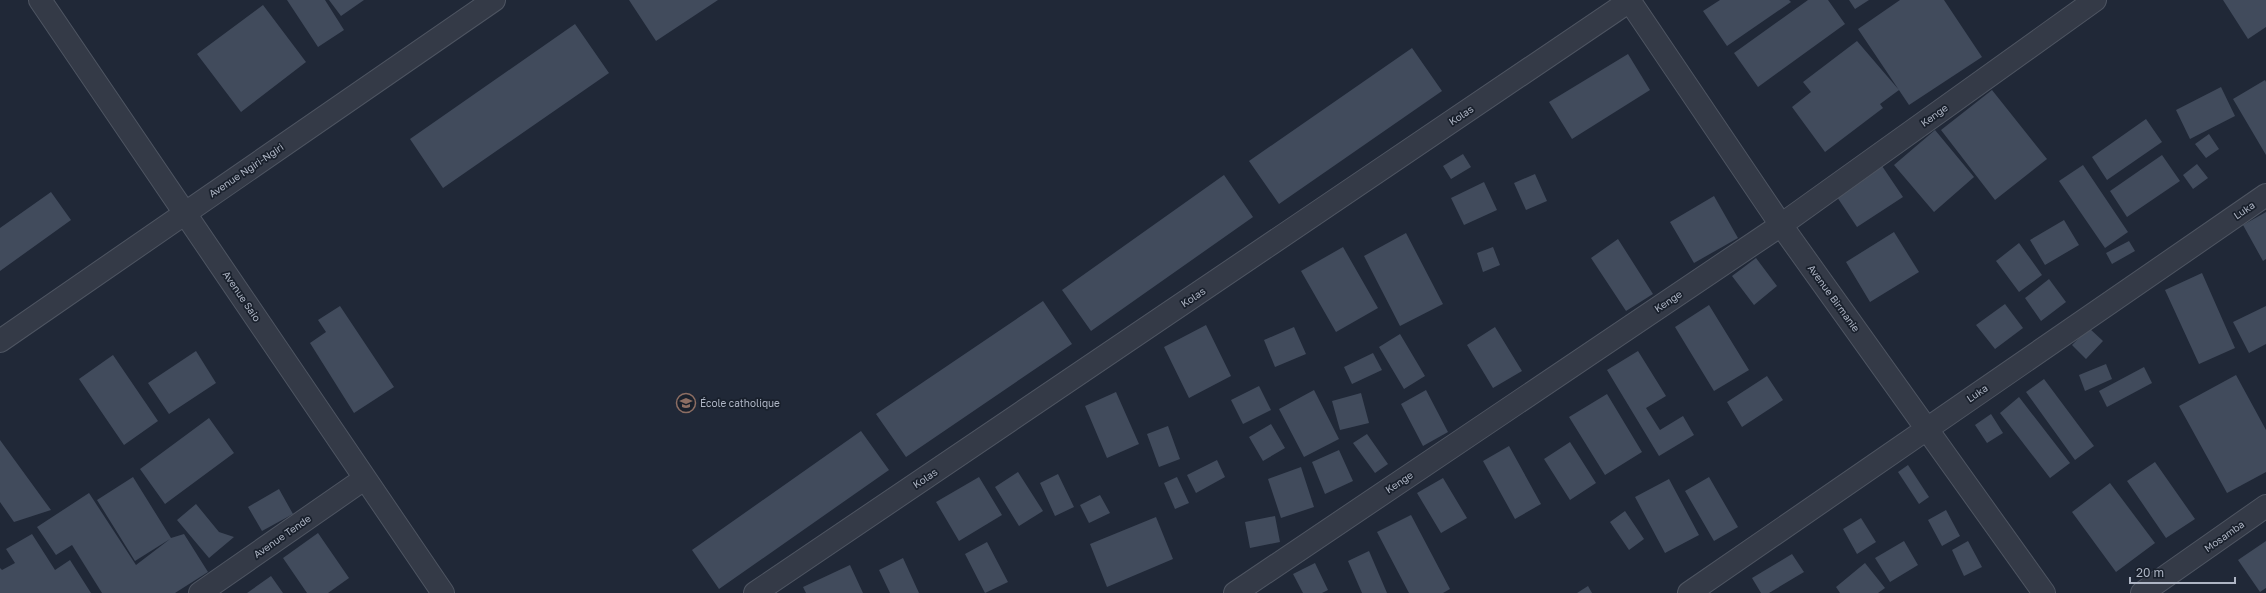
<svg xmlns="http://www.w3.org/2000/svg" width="2266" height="593" viewBox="0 0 2266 593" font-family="'Golos Text',sans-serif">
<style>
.building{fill:#414b5c}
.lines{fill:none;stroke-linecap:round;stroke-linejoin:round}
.minor-casing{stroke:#4e5562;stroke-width:24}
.minor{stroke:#343a47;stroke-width:22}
.labels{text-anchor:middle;stroke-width:3.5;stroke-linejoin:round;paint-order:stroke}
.street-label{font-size:10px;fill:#aeb5c4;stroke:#19202c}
.poi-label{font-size:10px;fill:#aeb5c4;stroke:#19202c;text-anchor:start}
</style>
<rect width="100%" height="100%" fill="#202837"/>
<!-- building -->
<path class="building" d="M287,0H325L344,30L318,47Z
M329,0H364L341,16Z
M629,0H718L656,41Z
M1720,0H1789L1791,2L1727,46L1703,11Z
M1808,0H1828L1845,24L1758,87L1734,53Z
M1849,0H1869L1855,9Z
M1900,0H1944L1982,57L1909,105L1858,29Z
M2223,0H2266V27L2248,39Z
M263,5L306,62L241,112L197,54Z
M575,24L609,73L443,188L410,139Z
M1857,41L1899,90L1880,104L1883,108L1825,152L1792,107L1811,92L1803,82Z
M1412,48L1442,91L1279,204L1249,161Z
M1628,54L1650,90L1572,139L1549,102Z
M2265,80L2266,82V155L2233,99Z
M2221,87L2235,116L2190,139L2176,110Z
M1992,90L2047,159L1995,200L1941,130Z
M2146,119L2162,142L2107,180L2092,157Z
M1935,130L1974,177L1934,212L1894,165Z
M2209,134L2219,149L2206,158L2195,144Z
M1463,154L1471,167L1451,179L1443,166Z
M2162,155L2180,181L2127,217L2110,191Z
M1880,163L1903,197L1857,227L1835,194Z
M2197,164L2208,178L2193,189L2183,175Z
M2083,165L2128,232L2105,248L2059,181Z
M1535,174L1547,201L1526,210L1514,183Z
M1224,175L1253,217L1091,331L1062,290Z
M1484,182L1497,210L1464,225L1451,198Z
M51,192L71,220L0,271V228Z
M1714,196L1738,238L1694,263L1670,222Z
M2266,212V259L2263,261L2243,225Z
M2064,220L2079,245L2045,265L2030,240Z
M1894,232L1919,272L1870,302L1846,262Z
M1406,233L1443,304L1400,326L1364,256Z
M1618,239L1653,294L1626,311L1591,258Z
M2129,241L2135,251L2112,264L2106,253Z
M2019,243L2042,275L2019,292L1996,261Z
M1343,247L1378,308L1336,332L1301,271Z
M1493,247L1500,265L1483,272L1477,253Z
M1756,258L1777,286L1754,305L1732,276Z
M2202,273L2235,348L2199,364L2165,290Z
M2049,279L2066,302L2041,321L2025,298Z
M1043,301L1072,344L906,457L876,414Z
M2005,304L2023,328L1995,349L1976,325Z
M1709,305L1749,370L1714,391L1675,327Z
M340,306L394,387L354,413L310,343L326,332L318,320Z
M2266,306V344L2249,353L2233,322Z
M1206,325L1231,376L1189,398L1164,347Z
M1294,327L1306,354L1275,367L1264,340Z
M1495,327L1522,371L1493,388L1467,345Z
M2089,328L2103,341L2086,359L2072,345Z
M1400,334L1425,376L1404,389L1379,347Z
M196,351L216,383L169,414L148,383Z
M1638,351L1666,396L1646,408L1660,430L1683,416L1694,435L1659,456L1607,370Z
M1373,353L1382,370L1352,384L1344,367Z
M113,355L158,421L124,445L79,379Z
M2106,364L2112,379L2085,391L2079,375Z
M2144,367L2152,383L2107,407L2099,391Z
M2236,375L2266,430V472L2227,493L2179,406Z
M1767,376L1783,400L1742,427L1727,402Z
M2044,379L2094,446L2075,460L2026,392Z
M1259,386L1271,410L1243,424L1231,400Z
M1314,390L1339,439L1304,457L1279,409Z
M1426,390L1448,432L1423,446L1401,404Z
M1116,392L1139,444L1107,458L1085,406Z
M1361,393L1369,423L1340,430L1332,401Z
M1607,394L1642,452L1605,475L1569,417Z
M2019,397L2070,463L2050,478L2000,413Z
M1991,414L2003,433L1987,443L1975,425Z
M209,418L234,453L165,504L140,469Z
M1271,424L1285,448L1263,461L1249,437Z
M1168,426L1180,459L1159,467L1147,434Z
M861,431L889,470L719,589L692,550Z
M1367,434L1388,464L1375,473L1353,443Z
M0,440L51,510L14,522L0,502Z
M1570,442L1596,483L1570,500L1544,459Z
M1509,446L1541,504L1515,519L1483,461Z
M1339,450L1353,481L1325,494L1312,462Z
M1217,460L1225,477L1196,493L1187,475Z
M2155,462L2195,519L2166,538L2127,481Z
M1908,465L1929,497L1919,504L1898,472Z
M1301,467L1314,507L1281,518L1268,479Z
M1018,472L1043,511L1019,526L995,487Z
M1058,474L1074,507L1055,516L1040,483Z
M133,477L171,538L184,534L208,572L175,593H102L72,545L56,555L37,527L89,493L136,565L170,539L135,561L97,500Z
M979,477L1002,515L959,541L936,502Z
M1177,477L1189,503L1175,509L1164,483Z
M1709,477L1738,527L1714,541L1685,491Z
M1443,478L1467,518L1441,533L1417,493Z
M1669,479L1699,535L1665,553L1635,497Z
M2110,483L2155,543L2116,572L2072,512Z
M279,489L293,514L262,531L248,507Z
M1100,495L1110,513L1089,523L1080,505Z
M196,504L219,532L234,537L209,558L177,520Z
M1946,510L1960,536L1942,546L1928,520Z
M1625,511L1644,539L1629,550L1610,522Z
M1411,515L1450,589L1443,593H1409L1377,532Z
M1275,516L1280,542L1250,548L1245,522Z
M1156,517L1173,559L1107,587L1090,544Z
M1861,518L1876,542L1857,554L1843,529Z
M318,533L349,578L328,593H307L283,558Z
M32,534L55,570L70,560L91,593H0V568L2,570L15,563L6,549Z
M1904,541L1918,565L1890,582L1875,558Z
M1968,541L1982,567L1964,576L1952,550Z
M2266,541V588L2260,592L2238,560Z
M987,542L1008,582L985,593L965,554Z
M1369,551L1387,593H1362L1348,561Z
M1792,554L1804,572L1769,593H1761L1752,578Z
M903,558L919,593H890L879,570Z
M1315,563L1328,590L1322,593H1303L1293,574Z
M1865,563L1885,588L1878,593H1840L1836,587Z
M850,565L863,593H806L803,587Z
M271,576L283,593H247Z
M1588,586L1592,593H1577Z"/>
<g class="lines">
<!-- minor casing -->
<g class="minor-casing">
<path id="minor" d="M40,0L443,593
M1629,0L1781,225L2044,593
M0,341L494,0
M200,593L364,479
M755,593L1631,0
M1235,593L1781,225L2095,0
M1689,593L2266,195
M2142,593L2266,506"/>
</g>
<!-- minor -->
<use href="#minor" class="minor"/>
</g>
<!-- icons -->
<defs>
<g id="school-ring" transform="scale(1)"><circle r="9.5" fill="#19202c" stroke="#8d6e63" stroke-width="1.5"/><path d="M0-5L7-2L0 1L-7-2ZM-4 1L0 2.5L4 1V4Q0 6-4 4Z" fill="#8d6e63"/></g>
</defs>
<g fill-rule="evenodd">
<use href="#school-ring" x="686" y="403"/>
</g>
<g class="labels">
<!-- street labels -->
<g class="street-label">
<text transform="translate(1461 115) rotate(-34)" y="4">Kolas</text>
<text transform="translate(1934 115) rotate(-36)" y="4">Kenge</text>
<text transform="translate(246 170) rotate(-34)" y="4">Avenue Ngiri-Ngiri</text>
<text transform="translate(2244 210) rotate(-34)" y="4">Luka</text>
<text transform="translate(242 296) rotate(56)" y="4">Avenue Saio</text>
<text transform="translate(1193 297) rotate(-34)" y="4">Kolas</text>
<text transform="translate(1834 298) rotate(54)" y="4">Avenue Birmanie</text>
<text transform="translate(1668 301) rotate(-34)" y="4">Kenge</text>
<text transform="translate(1977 393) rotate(-34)" y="4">Luka</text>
<text transform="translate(925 478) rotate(-34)" y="4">Kolas</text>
<text transform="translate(1399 482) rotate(-34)" y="4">Kenge</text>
<text transform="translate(282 536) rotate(-35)" y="4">Avenue Tende</text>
<text transform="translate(2224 536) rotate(-35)" y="4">Mosamba</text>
</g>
<!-- poi labels -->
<g class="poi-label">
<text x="700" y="407">École catholique</text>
</g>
</g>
<!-- scale -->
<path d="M2130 577v6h105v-6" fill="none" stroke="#aeb5c4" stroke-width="2"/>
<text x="2136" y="577" font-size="12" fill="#aeb5c4" stroke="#19202c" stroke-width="3" paint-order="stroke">20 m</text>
</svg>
